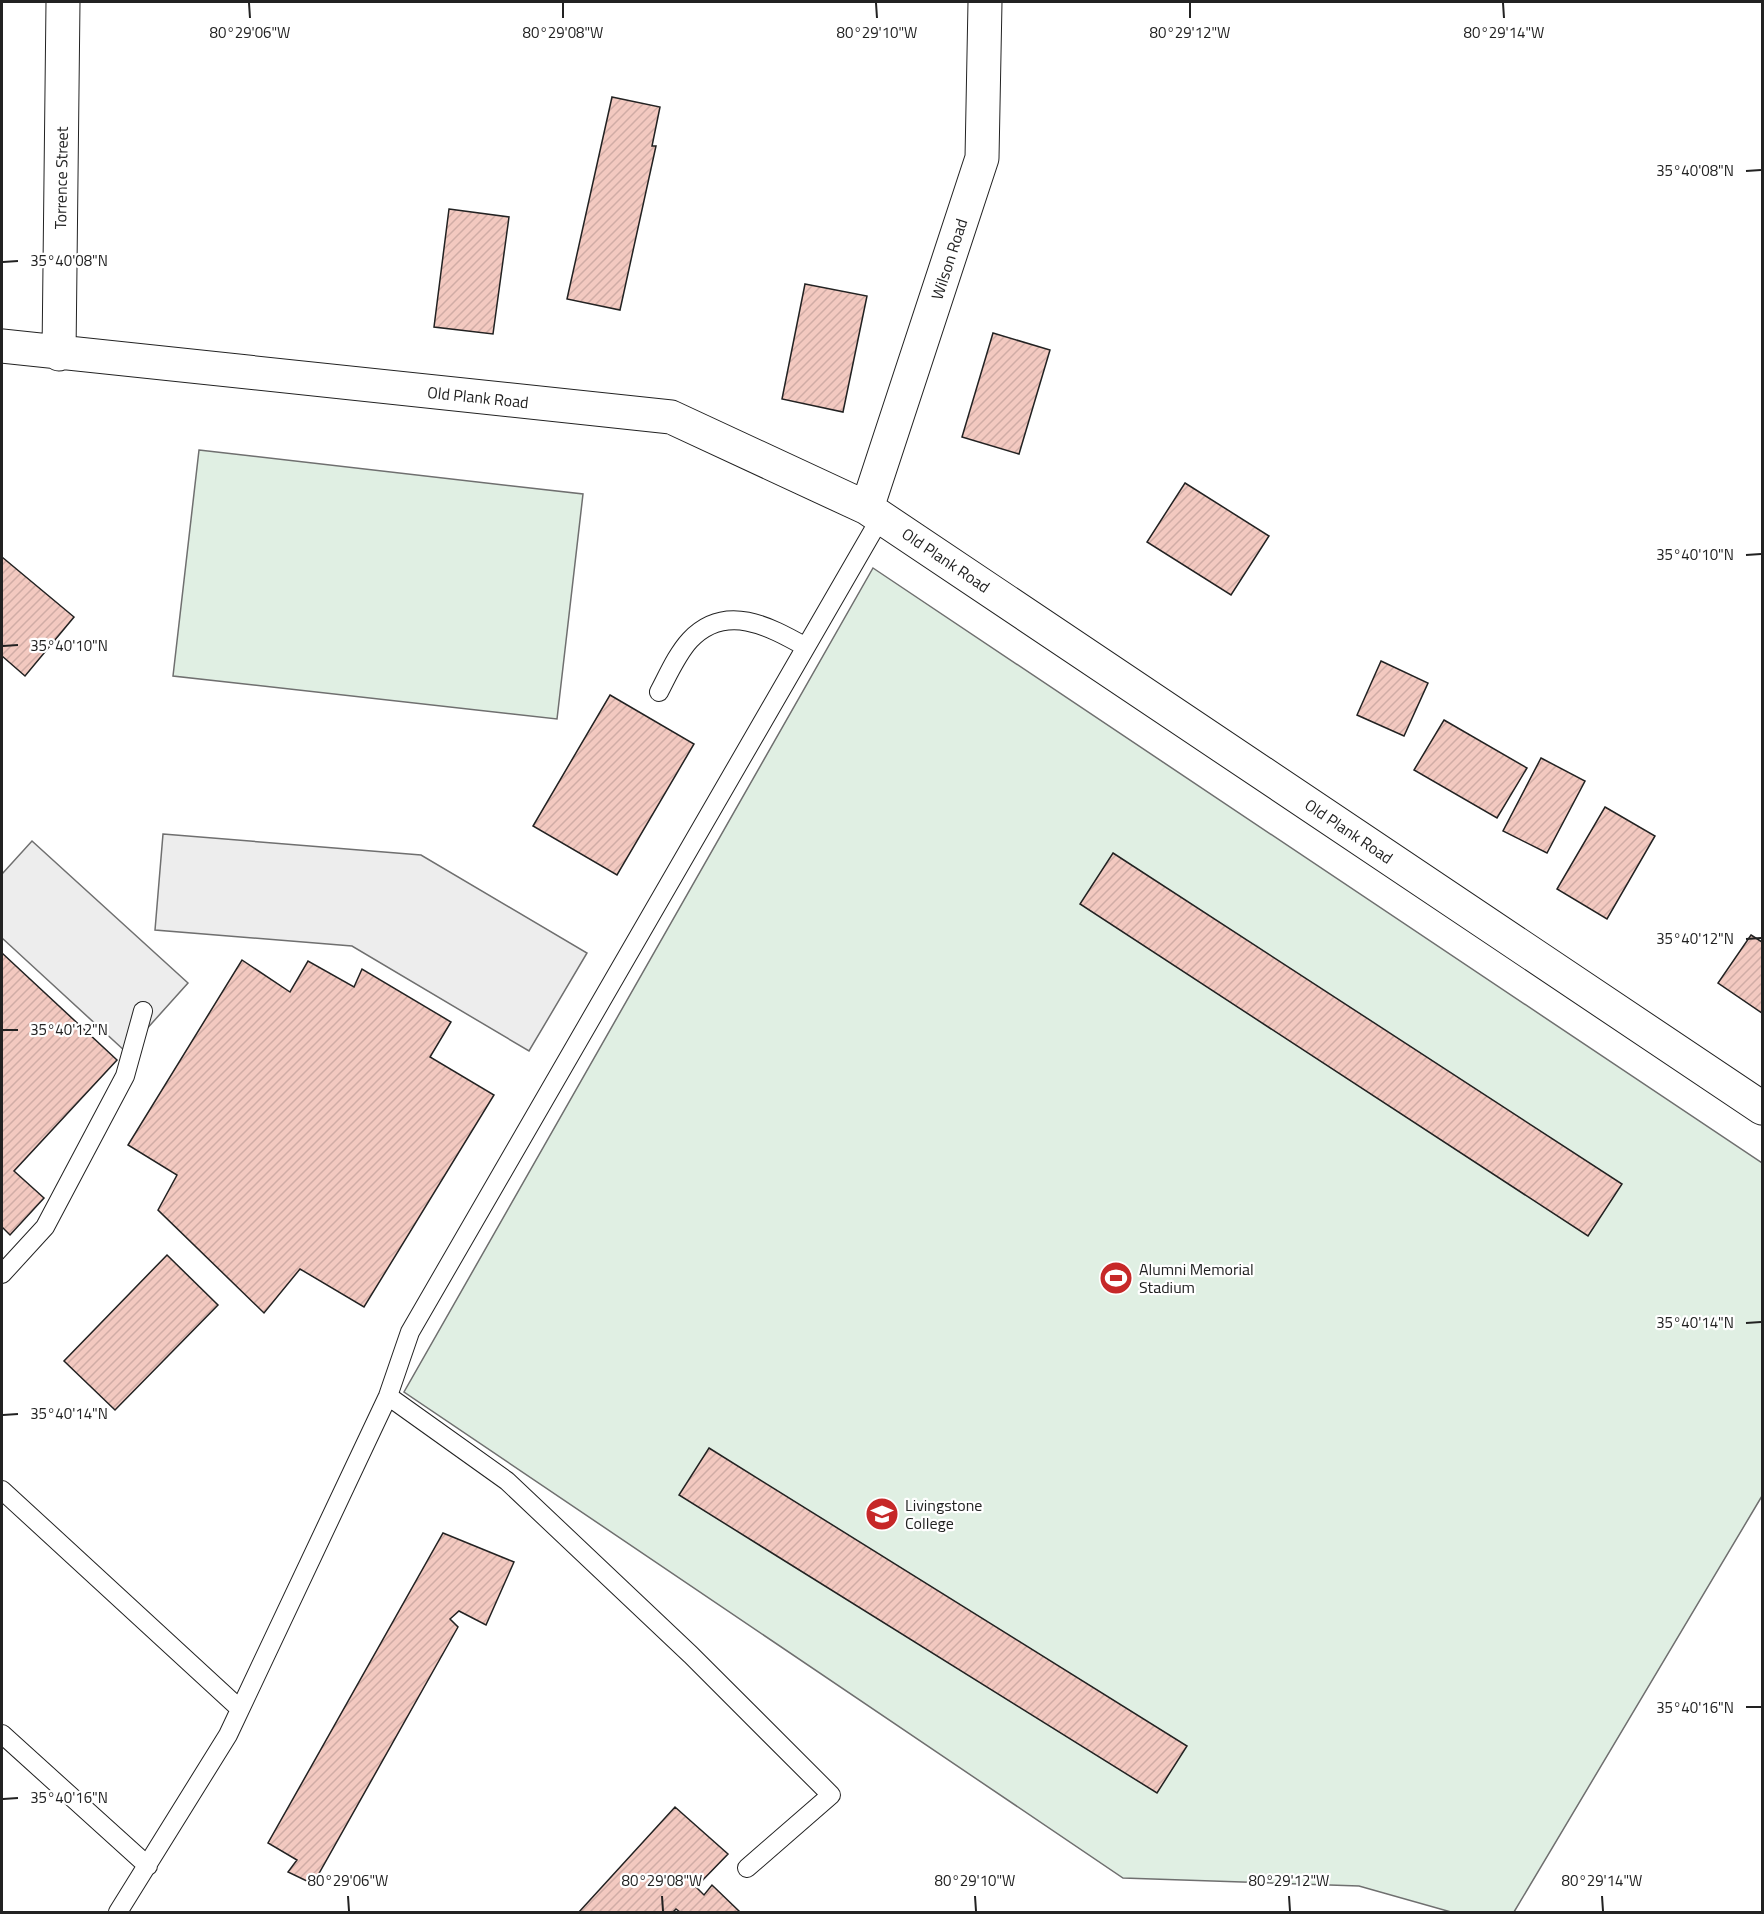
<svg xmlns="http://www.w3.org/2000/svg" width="1764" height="1914" viewBox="0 0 1764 1914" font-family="'Titillium Web',sans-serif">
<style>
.park{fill:#e0efe3;stroke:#6f6f6f;stroke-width:1.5}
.parking{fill:#ededed;stroke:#6f6f6f;stroke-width:1.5}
.building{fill:url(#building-hatch);stroke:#222;stroke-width:1.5}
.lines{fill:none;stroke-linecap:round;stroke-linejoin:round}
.service-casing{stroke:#222;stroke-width:20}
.minor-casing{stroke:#222;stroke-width:35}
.service{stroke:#fff;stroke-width:18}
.minor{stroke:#fff;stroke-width:33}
.ticks{fill:none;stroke:#222;stroke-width:2}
.labels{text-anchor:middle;stroke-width:4.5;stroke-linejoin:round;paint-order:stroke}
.street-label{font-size:16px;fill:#222;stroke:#fff}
.poi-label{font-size:16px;fill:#222;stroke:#fff;text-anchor:start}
.ticks-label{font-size:15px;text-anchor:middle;fill:#222;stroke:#fff;stroke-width:4.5;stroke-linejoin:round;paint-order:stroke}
</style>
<defs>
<pattern id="building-hatch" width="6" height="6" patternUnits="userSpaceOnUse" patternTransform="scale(1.5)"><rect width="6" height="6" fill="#f3c9c0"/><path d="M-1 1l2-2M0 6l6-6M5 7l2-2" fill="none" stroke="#d0aca5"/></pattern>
</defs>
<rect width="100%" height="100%" fill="#fff"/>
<!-- park -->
<path class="park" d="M199,450L583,494L557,719L173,676Z
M873,568L1762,1163V1496L1514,1912H1451L1359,1886L1123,1878L404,1392Z"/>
<!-- parking -->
<path class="parking" d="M163,834L421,855L587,953L529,1051L352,946L155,930Z
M32,841L188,983L126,1052L2,938V874Z"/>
<!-- building -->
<path class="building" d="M612,97L660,107L652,146H656L620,310L567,299Z
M449,209L509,217L493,334L434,327Z
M805,284L867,296L843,412L782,399Z
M993,333L1050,350L1019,454L962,437Z
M1185,483L1269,536L1231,595L1147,542Z
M2,557L74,617L25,676L2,656Z
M1381,661L1428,683L1404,736L1357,715Z
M610,695L694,744L617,875L533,826Z
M1444,720L1527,768L1497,818L1414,770Z
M1541,758L1585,781L1547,853L1503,831Z
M1605,807L1655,836L1607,919L1557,889Z
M1113,853L1622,1184L1588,1236L1080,904Z
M1751,935L1762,942V1013L1718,983Z
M2,953L117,1060L14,1171L44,1198L10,1235L2,1227Z
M242,960L290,992L308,961L354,987L362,969L451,1022L430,1057L494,1095L364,1307L300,1269L264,1313L158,1210L177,1175L128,1145Z
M167,1255L218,1305L115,1410L64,1361Z
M709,1448L1187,1746L1157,1793L679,1495Z
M443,1533L514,1562L486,1625L459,1611L450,1619L458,1627L313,1884L288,1872L297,1860L268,1843Z
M675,1807L728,1854L696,1887L704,1895L712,1885L740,1912H680L676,1909L673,1912H579Z"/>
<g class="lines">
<!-- service casing -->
<g class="service-casing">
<path id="service" d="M659,692C668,675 677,654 690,640C726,602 770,627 806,647
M2,1274L45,1227L125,1076L143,1011
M388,1396L507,1481L691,1655L831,1795L747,1868
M2,1490L240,1709
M2,1734L148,1866
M118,1912L228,1735L388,1396L410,1332L881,517"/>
</g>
<!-- minor casing -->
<g class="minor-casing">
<path id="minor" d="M2,346L671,417L867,508L1762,1108
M59,354L63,2
M867,508L982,158L985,2"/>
</g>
<!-- service -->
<use href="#service" class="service"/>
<!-- minor -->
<use href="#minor" class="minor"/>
</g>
<!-- ticks -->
<path class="ticks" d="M249,3L250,18M563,3V18M876,3L877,18M1190,3V18M1503,3L1504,18M1746,171L1761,170M3,262L18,261M1746,555L1761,554M3,646L18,645M1746,939L1761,938M3,1030H18M1746,1323L1761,1322M3,1415L18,1414M1746,1707H1761M3,1799L18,1798M348,1896L349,1911M662,1896L663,1911M975,1896L976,1911M1289,1896L1290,1911M1602,1896L1603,1911"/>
<!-- icons -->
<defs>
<g id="stadium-disc" transform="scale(1.725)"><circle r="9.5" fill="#c62828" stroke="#fff"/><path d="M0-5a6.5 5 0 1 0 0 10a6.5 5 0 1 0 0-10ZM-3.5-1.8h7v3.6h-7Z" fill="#fff"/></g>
<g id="university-disc" transform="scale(1.725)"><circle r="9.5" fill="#c62828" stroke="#fff"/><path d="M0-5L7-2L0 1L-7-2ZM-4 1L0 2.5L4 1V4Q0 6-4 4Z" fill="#fff"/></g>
</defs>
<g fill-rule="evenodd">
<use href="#stadium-disc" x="1116" y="1278"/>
<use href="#university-disc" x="882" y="1514"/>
</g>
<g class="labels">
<!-- street labels -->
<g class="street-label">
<text transform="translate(61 178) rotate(-89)" y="6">Torrence Street</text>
<text transform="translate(949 259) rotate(-72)" y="6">Wilson Road</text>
<text transform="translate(478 397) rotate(6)" y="6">Old Plank Road</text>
<text transform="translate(946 560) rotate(34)" y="6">Old Plank Road</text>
<text transform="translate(1349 831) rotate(34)" y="6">Old Plank Road</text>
</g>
<!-- poi labels -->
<g class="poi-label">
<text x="1139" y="1275">Alumni Memorial<tspan x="1139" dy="18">Stadium</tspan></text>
<text x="905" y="1511">Livingstone<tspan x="905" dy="18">College</tspan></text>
</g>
</g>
<g class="ticks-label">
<text x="250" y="38">80°29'06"W</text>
<text x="563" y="38">80°29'08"W</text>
<text x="877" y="38">80°29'10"W</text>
<text x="1190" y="38">80°29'12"W</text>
<text x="1504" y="38">80°29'14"W</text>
<text x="1695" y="176">35°40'08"N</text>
<text x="69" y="266">35°40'08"N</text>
<text x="1695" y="560">35°40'10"N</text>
<text x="69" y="651">35°40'10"N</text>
<text x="1695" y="944">35°40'12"N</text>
<text x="69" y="1035">35°40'12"N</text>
<text x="1695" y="1328">35°40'14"N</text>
<text x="69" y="1419">35°40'14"N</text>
<text x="1695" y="1713">35°40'16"N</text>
<text x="69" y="1803">35°40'16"N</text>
<text x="348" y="1886">80°29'06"W</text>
<text x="662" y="1886">80°29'08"W</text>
<text x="975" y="1886">80°29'10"W</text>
<text x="1289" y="1886">80°29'12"W</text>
<text x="1602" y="1886">80°29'14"W</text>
</g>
<!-- border -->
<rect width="1764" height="1914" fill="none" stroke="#222222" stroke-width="6"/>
</svg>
